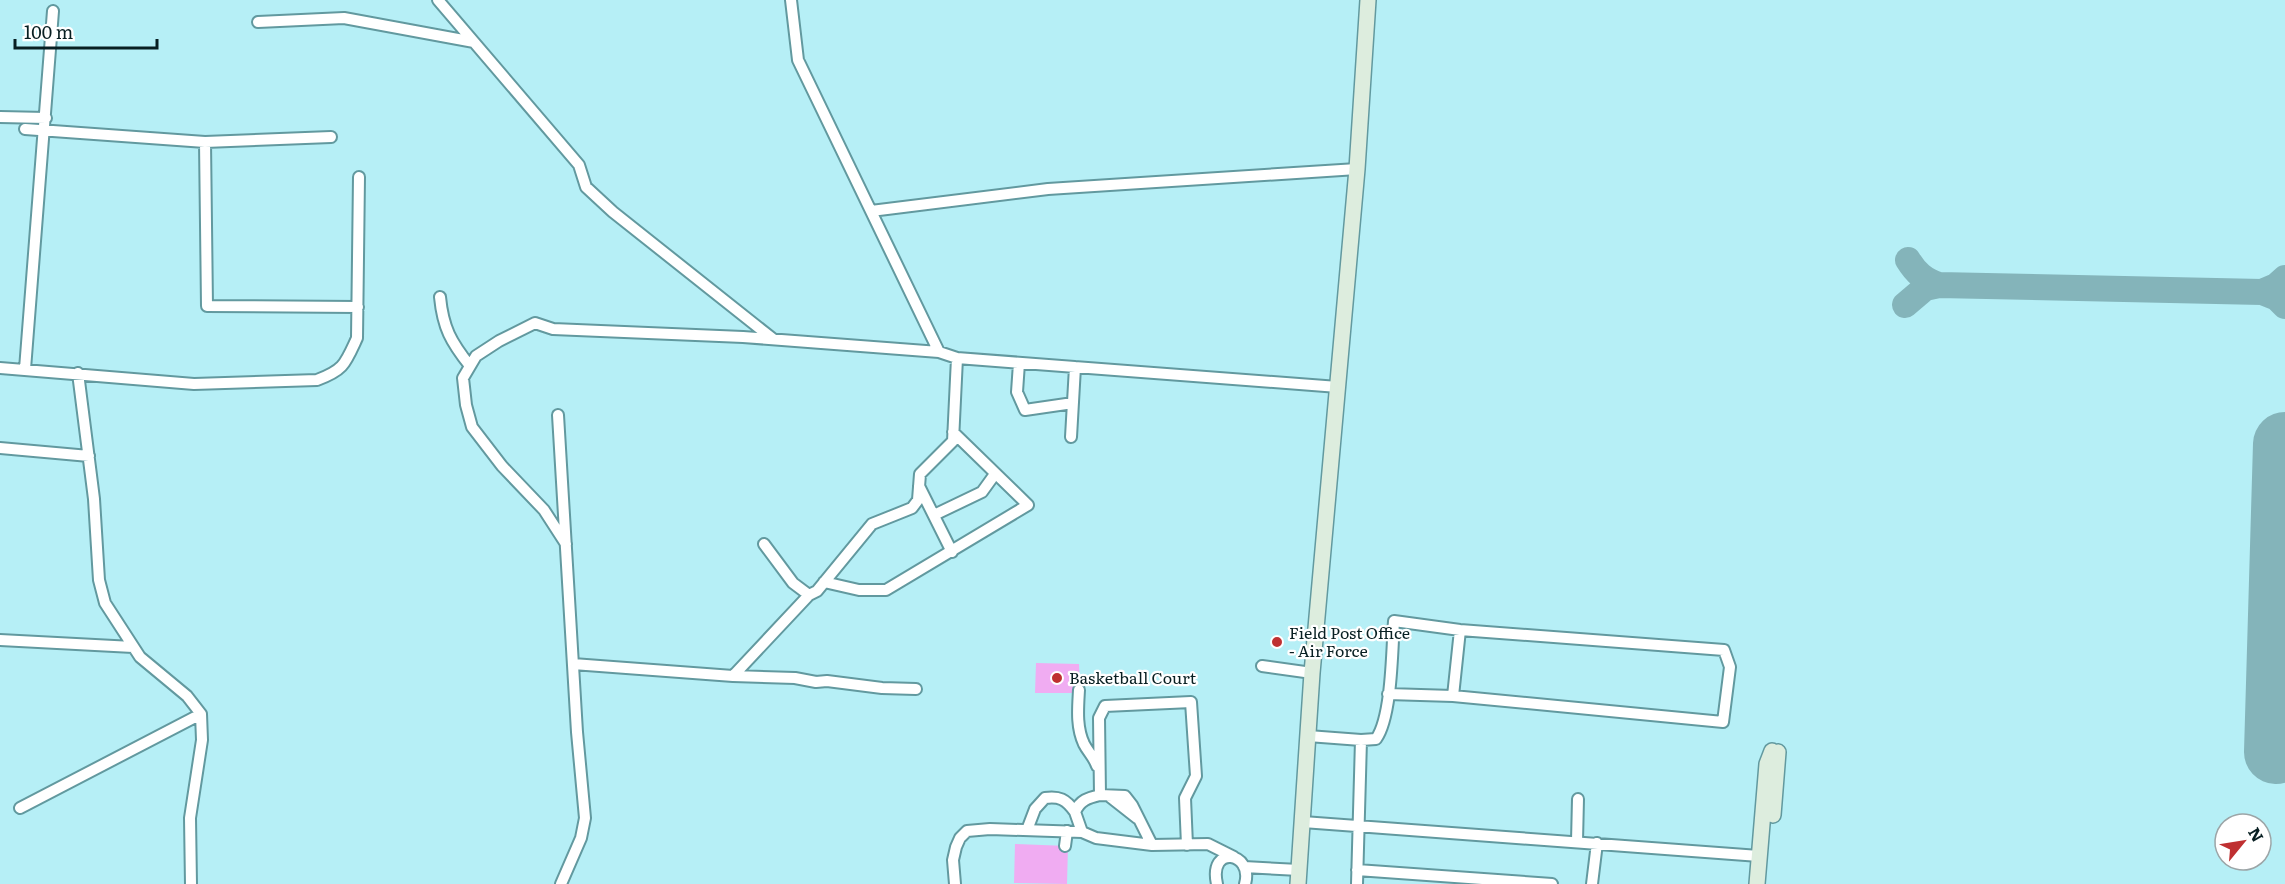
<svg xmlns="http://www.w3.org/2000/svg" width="2285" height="884" viewBox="0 0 2285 884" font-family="Literata,serif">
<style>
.green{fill:#f0acf2}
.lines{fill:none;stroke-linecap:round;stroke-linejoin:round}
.taxiway{stroke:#84b4ba;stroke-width:26}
.runway{stroke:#84b4ba;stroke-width:64}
.street-casing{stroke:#62999f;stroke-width:14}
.secondary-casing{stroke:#62999f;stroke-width:18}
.street{stroke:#fff;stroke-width:10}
.secondary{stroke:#ddedde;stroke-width:15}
.poi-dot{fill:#bf3031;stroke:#fff;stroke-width:2}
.labels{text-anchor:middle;stroke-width:4.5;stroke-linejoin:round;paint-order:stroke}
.poi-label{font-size:16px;fill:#081f22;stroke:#fff;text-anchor:start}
</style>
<rect width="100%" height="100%" fill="#b6eff6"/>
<!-- green -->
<path class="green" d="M1036,663L1079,664L1080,693H1035Z
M1015,844L1068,846L1067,884L1014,883Z"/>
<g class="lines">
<!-- taxiway -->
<path class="taxiway" d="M1908,260C1916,273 1924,280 1939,285L2262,292L2276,286L2285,278
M2262,292L2277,298L2285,306
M1905,305L1925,288L1939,285"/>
<!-- runway -->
<path class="runway" d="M2276,752L2285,444"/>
<!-- street casing -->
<g class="street-casing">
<path id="street" d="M438,0L579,165L586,187L613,212L773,339
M791,0L798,60L939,352
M258,22L344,18L474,42
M0,117L46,118
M25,129L205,142L331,137
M205,142L207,306L358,307
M871,211L1048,189L1357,169
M440,297C443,328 451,342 470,366
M1019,363L1017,392L1025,410L1073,403
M0,368L194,384L317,380C344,370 345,364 357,338L359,177
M25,369L53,11
M78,373L94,499L99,580L105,603L140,657L187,696L201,714L202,740L190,818L191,884
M558,415L577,732L585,818L581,838L561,884
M1071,437L1075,367
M0,448L89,456
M919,486L952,552
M934,515L982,492L995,474
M566,544L544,510L502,466L472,427L466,405L463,378L476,356L499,341L535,323L553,329L743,337L939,352L957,358L1338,387
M764,544L793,583L809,595L817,591L872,524L912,508L918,500L920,474L953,441L957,358
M824,582L859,590H886L1028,505L953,432
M809,595L733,676L795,678L816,682L827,681L882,688L916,689
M0,640L133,647
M573,664L733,676
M1262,666L1312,673
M1079,690C1078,708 1076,727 1084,744C1088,752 1094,757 1097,766
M1453,696L1460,630
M1308,736L1361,740L1376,739C1392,717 1392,649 1394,621L1460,630L1724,650L1730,667L1723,722L1453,696L1388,694
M1109,796L1137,818
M20,808L201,714
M1303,822L1759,856
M1027,830L1035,809L1045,798C1059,796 1066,799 1075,812
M1082,832L1075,812C1080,800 1088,798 1100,795
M1577,841L1578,799
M1152,845L1132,805L1125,796L1100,795L1099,718L1105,706L1191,702L1196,776L1185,798L1187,845
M1065,846L1067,831
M1244,867L1299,870
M1357,870L1552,884
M955,884L953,860L956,847L960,838L967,831L990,829L1082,832L1096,838L1152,845L1208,844L1234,857
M1217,884C1208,844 1254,852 1245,884
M1357,884L1361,740
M1592,884L1597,843"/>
</g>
<!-- secondary casing -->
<g class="secondary-casing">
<path id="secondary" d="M1773,815L1778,752
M1298,884L1312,673L1357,169L1368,0
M1757,884L1767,764L1772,751"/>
</g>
<!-- street -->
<use href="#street" class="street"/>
<!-- secondary -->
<use href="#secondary" class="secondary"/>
</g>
<!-- markers -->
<g class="poi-dot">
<circle cx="1277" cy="642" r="6"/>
<circle cx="1057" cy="678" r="6"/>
</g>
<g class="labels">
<!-- poi labels -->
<g class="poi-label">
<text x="1289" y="639">Field Post Office<tspan x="1289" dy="18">- Air Force</tspan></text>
<text x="1069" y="684">Basketball Court</text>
</g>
</g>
<!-- north arrow -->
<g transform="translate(2243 842) rotate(60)"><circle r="28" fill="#ffffff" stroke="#9ca5a7" stroke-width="1.5"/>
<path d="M0-4.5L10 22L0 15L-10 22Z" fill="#bf3031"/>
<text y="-9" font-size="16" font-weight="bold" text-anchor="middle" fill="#081f22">N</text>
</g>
<!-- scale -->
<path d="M15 39v9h142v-9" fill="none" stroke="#081f22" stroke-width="3"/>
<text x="24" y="39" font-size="18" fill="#081f22" stroke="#ffffff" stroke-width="4.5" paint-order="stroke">100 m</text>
</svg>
